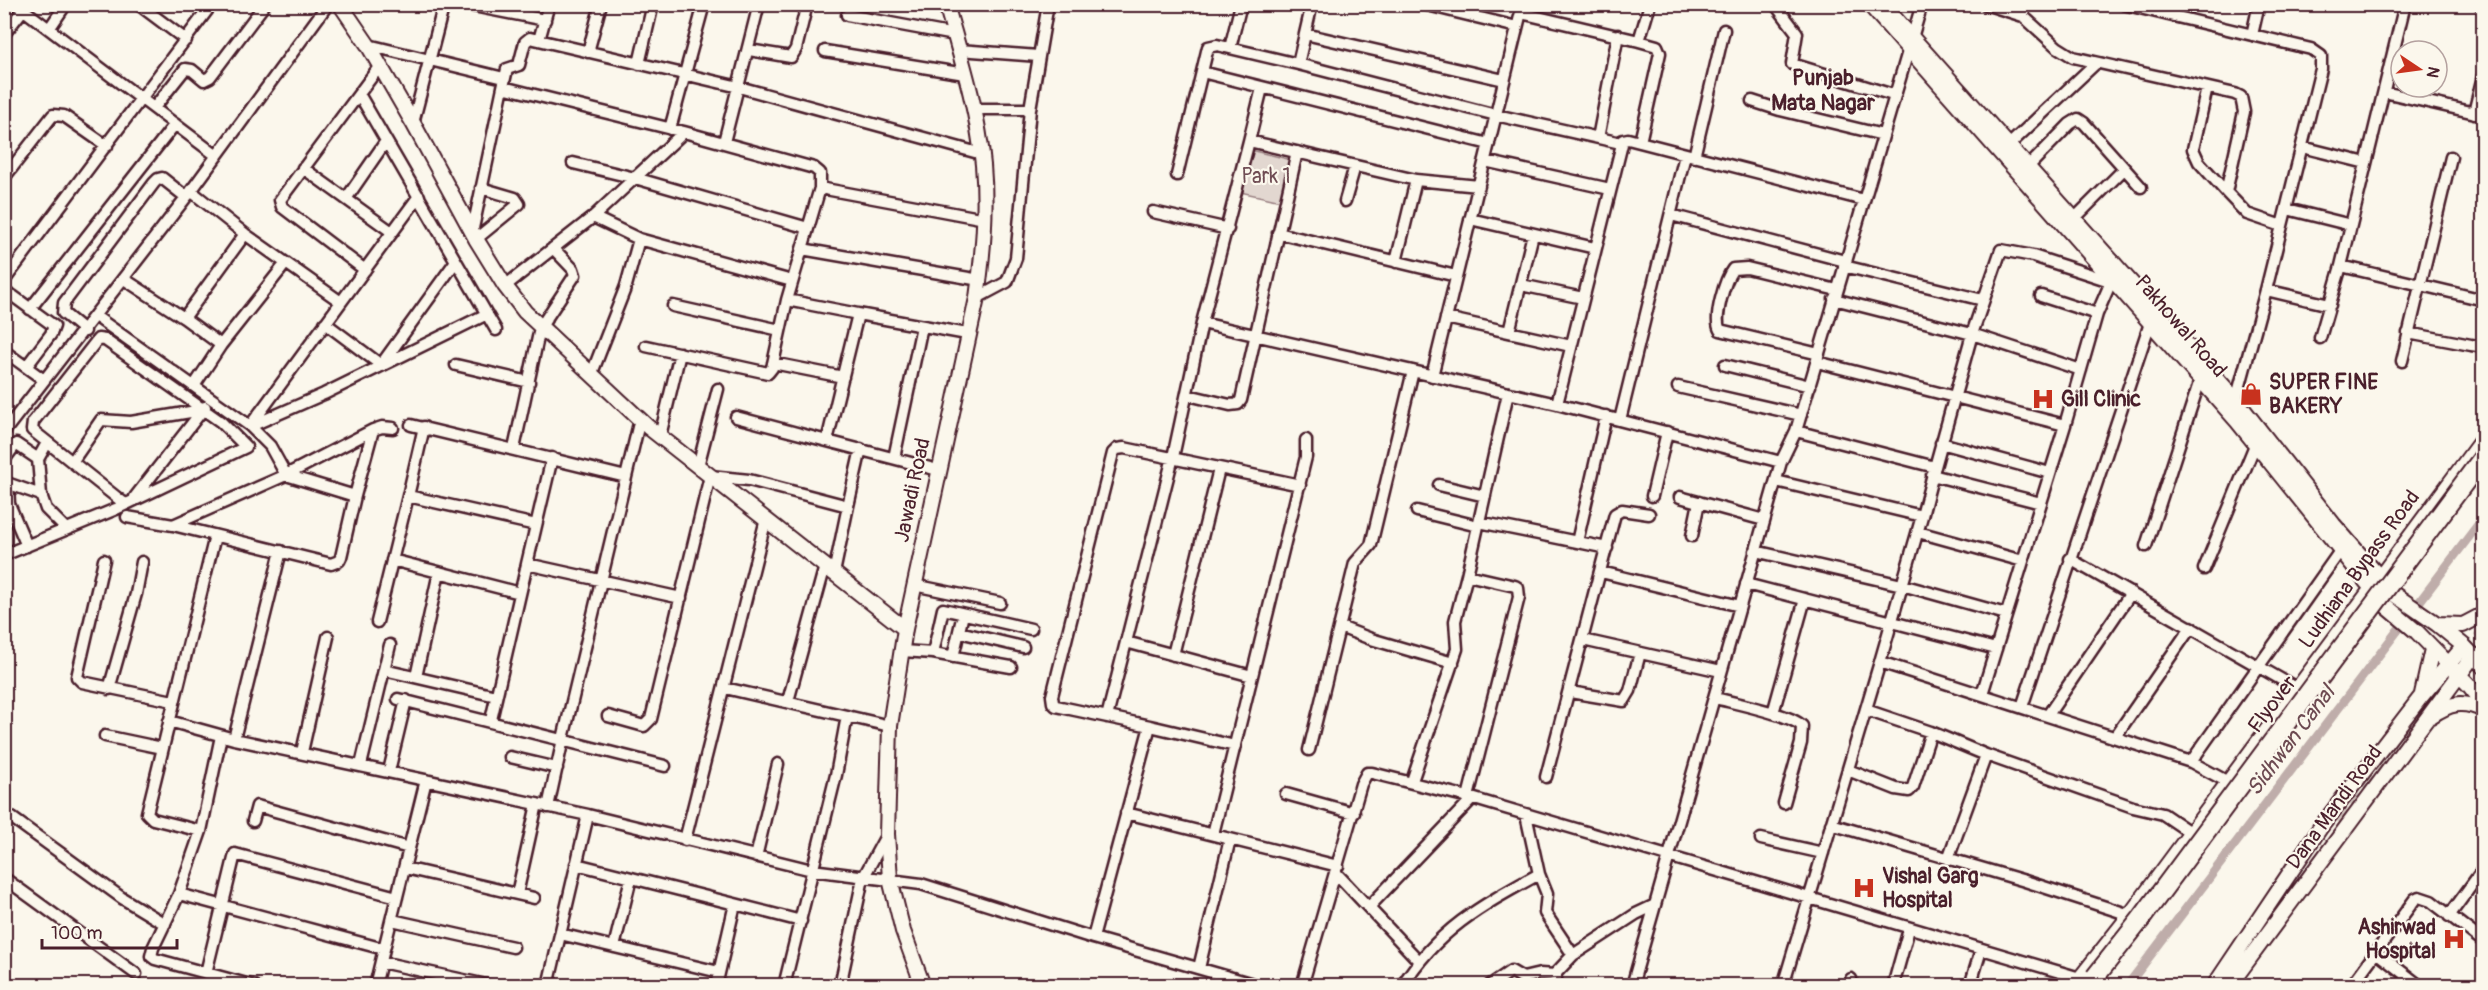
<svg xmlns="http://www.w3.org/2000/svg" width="2488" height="990" viewBox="0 0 2488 990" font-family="Pangolin,sans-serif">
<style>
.green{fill:#e2d7d0;stroke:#967b7e;stroke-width:1.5}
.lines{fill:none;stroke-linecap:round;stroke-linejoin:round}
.canal{stroke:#bfadaa;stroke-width:9}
.secondary-tunnel{stroke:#d8ccc5;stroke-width:14;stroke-dasharray:14 7;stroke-linecap:butt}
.street-casing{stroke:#4a1f2b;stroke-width:15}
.secondary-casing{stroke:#4a1f2b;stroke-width:18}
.highway-casing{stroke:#4a1f2b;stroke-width:22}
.street{stroke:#fbf7ec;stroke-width:10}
.secondary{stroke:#fbf7ec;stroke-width:14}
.highway{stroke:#fbf7ec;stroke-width:18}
.highway-bridge-casing{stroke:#4a1f2b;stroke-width:22;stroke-linecap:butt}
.highway-bridge{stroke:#fbf7ec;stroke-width:18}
.labels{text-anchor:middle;stroke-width:4.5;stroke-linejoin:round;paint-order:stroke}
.park-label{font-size:21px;fill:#704d54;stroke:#fbf7ec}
.street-label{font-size:21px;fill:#4a1f2b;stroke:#fbf7ec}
.poi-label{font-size:21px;font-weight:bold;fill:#4a1f2b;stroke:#fbf7ec;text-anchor:start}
.neighbourhood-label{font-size:22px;font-weight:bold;fill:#4a1f2b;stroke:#fbf7ec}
.water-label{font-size:22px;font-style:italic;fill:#6d4a51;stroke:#fbf7ec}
</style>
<rect width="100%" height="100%" fill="#fbf7ec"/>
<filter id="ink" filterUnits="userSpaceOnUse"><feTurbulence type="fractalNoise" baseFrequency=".0167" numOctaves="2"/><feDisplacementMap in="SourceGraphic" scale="12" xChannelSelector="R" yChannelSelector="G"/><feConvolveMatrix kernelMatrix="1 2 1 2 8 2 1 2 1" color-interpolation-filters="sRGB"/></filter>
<g filter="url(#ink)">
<!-- green -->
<path class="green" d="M1250,150L1292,160L1281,201L1240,192Z"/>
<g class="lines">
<!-- canal -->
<path class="canal" d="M2127,986L2484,517"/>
<!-- secondary-tunnel -->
<path class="secondary-tunnel" d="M2341,824L2451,672L2484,633"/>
<!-- street casing -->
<g class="street-casing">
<path id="street" d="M16,4L217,156
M138,4L186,40
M463,4L545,20
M1423,4L1517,27
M1775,4L1797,33L1792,64L1893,95
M1985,4L2023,16L2057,47L2073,57L2235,94L2241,97L2244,112L2226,192L2247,214L2282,226
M2123,4L2311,49L2321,56V69L2266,290L2236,400L2232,405
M2479,4L2484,6
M1521,13L1639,41L1650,4
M847,15L955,35
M2023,16L2025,4
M49,29L66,4
M4,34L23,10
M1305,34L1504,80
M2252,35L2259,4
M539,40L549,4
M1639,41L1657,46L1660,53L1640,142
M368,45L504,78
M1230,48L1241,4
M749,50L791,57L796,49L807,4
M959,50L1038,56
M825,51L965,74
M588,52L601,4
M639,64L653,4
M1298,64L1496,115L1621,143
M1202,72L1489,144
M503,87L507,69L519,65L525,42L530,38L739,87L982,154
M2207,88L2193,149L2199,162L2226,192
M2384,92L2484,115
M359,94L496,330
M1752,101L1780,110L1883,135
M154,108L185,69L192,70L204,80L210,77L265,4
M973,109H1030
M2474,113L2484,72
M413,123L444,4
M670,129L704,4
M1598,138L1618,35
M1249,141L1262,88
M724,142L759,4
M2009,145L2096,63
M2302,147L2366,163
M1694,157L1724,30
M1485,161L1610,189
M573,163L635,178L808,228
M2028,167L2070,124L2078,119L2084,123L2141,187
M303,168L392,232
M1177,175L1208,47L1217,45L1298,64L1312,4
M4,178L53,115L64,116L107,146
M820,188L802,249L980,280
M191,191L245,234L341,302
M346,199L386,141
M1345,201L1355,166
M2287,209L2351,225
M1153,212L1228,229
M1671,215L1845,261
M593,217L639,239L792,281
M1470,219L1595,248
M2074,219L2124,169
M472,233L503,87L684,132L814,168L820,173V188L985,219
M1278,233L1456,276
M476,239L519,204L515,198L481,188
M1396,262L1416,180
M1844,266L1983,300
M2341,266L2484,300
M365,270L282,207L280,200L379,67
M124,279L184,318L245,234
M4,281L212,4
M1521,285L1583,298
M505,286L593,217L684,132
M2266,290L2330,305
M2041,296L2097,314
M977,298L1007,282L1016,258L1030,109L1048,4
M1834,299L1972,334L2081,370
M787,300L858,314
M4,301L7,297L13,296L54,326L51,334L26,367
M673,306L780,330
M30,309L175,124
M95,316L250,426L270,446L286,475L355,496
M184,318L221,345
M1446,318L1571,346
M325,323L381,365L456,261
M1202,323L1557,404L1623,140L1628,139L1864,200
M85,331L63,313L64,303L154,183L158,179L162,178L186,197
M1509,332L1533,234
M2408,333L2471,345L2478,346L2484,342
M2320,338L2341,266L2405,4
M646,346L768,373L772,368L787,300L802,249
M4,351L44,380
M1819,354L1720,330C1713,319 1725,279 1733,269L1747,268L1837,290
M2402,361L2451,157
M1817,362L2065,425L2097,314L2114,275
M773,363L843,377
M456,365L529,382
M1725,365L1810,386
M592,373L626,286L639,239
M1432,376L1523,4
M194,386L221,345L286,263
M1678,387L1801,415
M1188,395L1230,405L1238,404L1241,400L1297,152
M1557,404L1781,462
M736,417L827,441L858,314L967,334
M1620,420L1685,155
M411,425L626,477
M250,426L419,196
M251,426L324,394L487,314
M424,427L408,496L536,525
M1796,431L1935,467L1972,334L2001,250L2033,256L2110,281
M4,432L191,191L328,4
M660,436L680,353
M827,441L938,470
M47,443L38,459L41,495L46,509L66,529
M1941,443L2050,473
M514,449L540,328L575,275L573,269L553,248
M894,458L922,326
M4,460L16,444L38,459
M72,462L101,420L131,422L202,410
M698,466L718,389
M1932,475L2041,503
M1776,481L1922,516L1880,662L2191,762L2340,551
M4,482L41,495
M8,485L9,504L27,546
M1439,485L1485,496
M1652,496L1667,432
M135,497L205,407
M1680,497L1764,520
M848,506L861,449
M1417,511L1478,526
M1922,516L1934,470
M127,517L173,525L331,564L339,561L341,557L355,496L373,430L382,427L393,428
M1479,522L1607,548
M173,525L286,475L373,430
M1918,532L2023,561
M1692,536L1699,502
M1577,542L1606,416
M2146,546L2200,380
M1755,551L1902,585L2006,614
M4,555L116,509L246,447L221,422L105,340L98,339L33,422L32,430L125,504
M2070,559L2298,689
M104,560L77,677L82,682L173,701
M392,560L520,593
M527,564L552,458
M2204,569L2255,445
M1601,572L1740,606
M1746,584L1996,649
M914,585L1000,603
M377,622L408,496
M1340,627L1371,639L1453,663
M959,632L1023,647
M1583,640L1721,671
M1126,642L1252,676
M902,651L933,653L943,609L1031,629
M933,653L1011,667
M1173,655L1219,469
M953,657L963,614
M384,670L496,696
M416,677L439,572
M725,688L890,726
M109,689L136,594L142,562
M1570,692L1624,701L1630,691L1640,653
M1982,694L2065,425
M1715,698C1734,703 1790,714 1802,726L1801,743L1784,803
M398,699L665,766
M788,701L825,566
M2022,707L2150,323
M1866,710L1931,732L1986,755L2133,807L2163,814L2191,833
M1773,713L1805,599
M2048,715L2131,593
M608,716L644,726L651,719L710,476L749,480L848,506L834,573
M1107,717L1173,457L1202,323L1249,141L1416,180L1479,186
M491,720L527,564L681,598
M169,721L234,739L588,815L812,870L921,884L1093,938L1150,726L1056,706L1053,703L1052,696L1113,453L1117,449L1124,448L1300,485
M1150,726L1235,746
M105,736L162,748
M221,736L201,831L179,894L384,949L375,986
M2115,737L2191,627
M234,739L281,551
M1309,750L1355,563L1371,545L1413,371
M302,752L328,637
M510,757L557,768
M2191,762L2228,782
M361,765L390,645
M1848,770L1896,789L1909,791L1913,787L1931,732
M389,771L406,700
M1546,777L1615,514L1622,510L1649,514
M1412,781L1457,649L1455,621L1467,575
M1286,794L1354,813
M1468,797L1519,597L1518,588L1515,586L1467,575L1508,393
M548,807L563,739L640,419
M4,812L122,898L165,924
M1126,813L1338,866
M1526,815L1539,874L1547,894L1545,913L1573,955L1556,973V986
M253,821L257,806L409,848
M1831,824L2025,881L2130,915
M201,831L153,819L147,813L215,536
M1213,834L1306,457V440
M1761,839L1823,853
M685,840L766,519
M756,857L778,764
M1948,859L1986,755
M576,864L735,904L716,986
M405,868L534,898
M1336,873L1418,960
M4,878L136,974
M179,894L153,948L151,956L155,959L254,986
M517,894L537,804
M735,904L801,921
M1369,907L1472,799
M2449,916L2484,868
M392,920L513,947
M560,934L719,972
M1093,938L1260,986
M614,947L631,878
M384,949L426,780
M2376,952L2420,986
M1573,955L1636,914L1655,905
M381,962L491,986
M1199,968L1230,839
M206,973L235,854L397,897
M548,986L588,815
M784,986L836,775L847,716
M840,986L863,878L887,834
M1302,986L1361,784L1367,773H1372L1468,797L2080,978
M1402,986C1438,929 1481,906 1539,874
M1489,986L1511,971L1523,978L1540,974L1555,975
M1632,986L1781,462L1796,431L1922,4
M1783,986L1880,662
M1850,986L1851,979
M1893,986L1909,929
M1970,986L1981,950
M2351,986L2415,899L2419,897L2431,901L2484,942"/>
</g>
<!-- secondary casing -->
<g class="secondary-casing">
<path id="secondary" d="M340,4L368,45L413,123L476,239L505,286L525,312L648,427L905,629
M1869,4L2238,422L2385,605L2417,632L2468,684L2484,704
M1882,4L2236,400L2334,525L2395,595L2437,624L2464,646L2484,667
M2437,624L2463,625L2484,614
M2422,694L2432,649
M2431,716C2450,703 2462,700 2484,710
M923,986L903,931L890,879L887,834L890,726L905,629L977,298C983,253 987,210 983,165C978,111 961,57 946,4
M2074,986L2130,915L2484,437
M2214,986L2320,828L2420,698L2464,646
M2229,986L2474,655"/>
</g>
<!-- highway casing -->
<g class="highway-casing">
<path id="highway" d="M2085,986L2095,977"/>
</g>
<!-- street -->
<use href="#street" class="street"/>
<!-- secondary -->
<use href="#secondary" class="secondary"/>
<!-- highway -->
<use href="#highway" class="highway"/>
<!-- highway-bridge casing -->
<g class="highway-bridge-casing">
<path id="highway-bridge" d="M2095,977L2141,919L2484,456"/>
</g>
<!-- highway-bridge -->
<use href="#highway-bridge" class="highway-bridge"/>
</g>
</g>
<!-- icons -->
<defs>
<g id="shop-bare" transform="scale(1.8)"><path d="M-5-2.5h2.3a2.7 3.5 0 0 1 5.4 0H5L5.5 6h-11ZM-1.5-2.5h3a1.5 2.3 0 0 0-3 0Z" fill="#c8321e" stroke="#fbf7ec" stroke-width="2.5" paint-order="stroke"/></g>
<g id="hospital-bare" transform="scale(1.8)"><path d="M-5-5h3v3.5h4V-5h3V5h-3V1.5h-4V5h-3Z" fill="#c8321e" stroke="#fbf7ec" stroke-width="2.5" paint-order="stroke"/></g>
</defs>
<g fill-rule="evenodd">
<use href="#shop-bare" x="2251" y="394"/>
<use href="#hospital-bare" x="2043" y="399"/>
<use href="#hospital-bare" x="1864" y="888"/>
<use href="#hospital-bare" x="2454" y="939"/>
</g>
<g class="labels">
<!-- park labels -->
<g class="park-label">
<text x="1266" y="183">Park 1</text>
</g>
<!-- street labels -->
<g class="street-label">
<text transform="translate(2181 326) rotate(49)" y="7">Pakhowal Road</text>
<text transform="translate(912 490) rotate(-78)" y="7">Jawadi Road</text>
<text transform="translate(2359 569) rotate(-54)" y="7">Ludhiana Bypass Road</text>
<text transform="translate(2272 704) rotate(-53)" y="7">Flyover</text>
<text transform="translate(2334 807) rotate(-54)" y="7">Dana Mandi Road</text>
</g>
<!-- poi labels -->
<g class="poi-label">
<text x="2269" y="389">SUPER FINE<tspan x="2269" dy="24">BAKERY</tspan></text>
<text x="2061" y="406">Gill Clinic</text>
<text x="1882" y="883">Vishal Garg<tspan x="1882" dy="24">Hospital</tspan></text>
<text x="2436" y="934" text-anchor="end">Ashirwad<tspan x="2436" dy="24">Hospital</tspan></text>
</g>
<!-- neighbourhood labels -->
<g class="neighbourhood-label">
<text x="1823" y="85">Punjab<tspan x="1823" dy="25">Mata Nagar</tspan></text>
</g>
<!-- water labels -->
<g class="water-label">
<text transform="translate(2290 740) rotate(-53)" y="8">Sidhwan Canal</text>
</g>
</g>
<!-- margin -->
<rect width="2488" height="990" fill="none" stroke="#fbf7ec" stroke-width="24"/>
<rect x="12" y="12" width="2464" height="966" fill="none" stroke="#4a1f2b" stroke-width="2" filter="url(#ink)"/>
<!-- north arrow -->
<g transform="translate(2419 69) rotate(103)"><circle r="28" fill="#fbf7ec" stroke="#b4a19f" stroke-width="1.5"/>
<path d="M0-4.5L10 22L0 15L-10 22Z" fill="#c8321e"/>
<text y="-9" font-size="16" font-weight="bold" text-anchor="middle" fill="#4a1f2b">N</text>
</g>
<!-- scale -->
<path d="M42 939v9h135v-9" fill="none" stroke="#4a1f2b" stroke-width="3"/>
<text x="51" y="939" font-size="18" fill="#4a1f2b" stroke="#fbf7ec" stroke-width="4.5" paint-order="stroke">100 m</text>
</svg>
